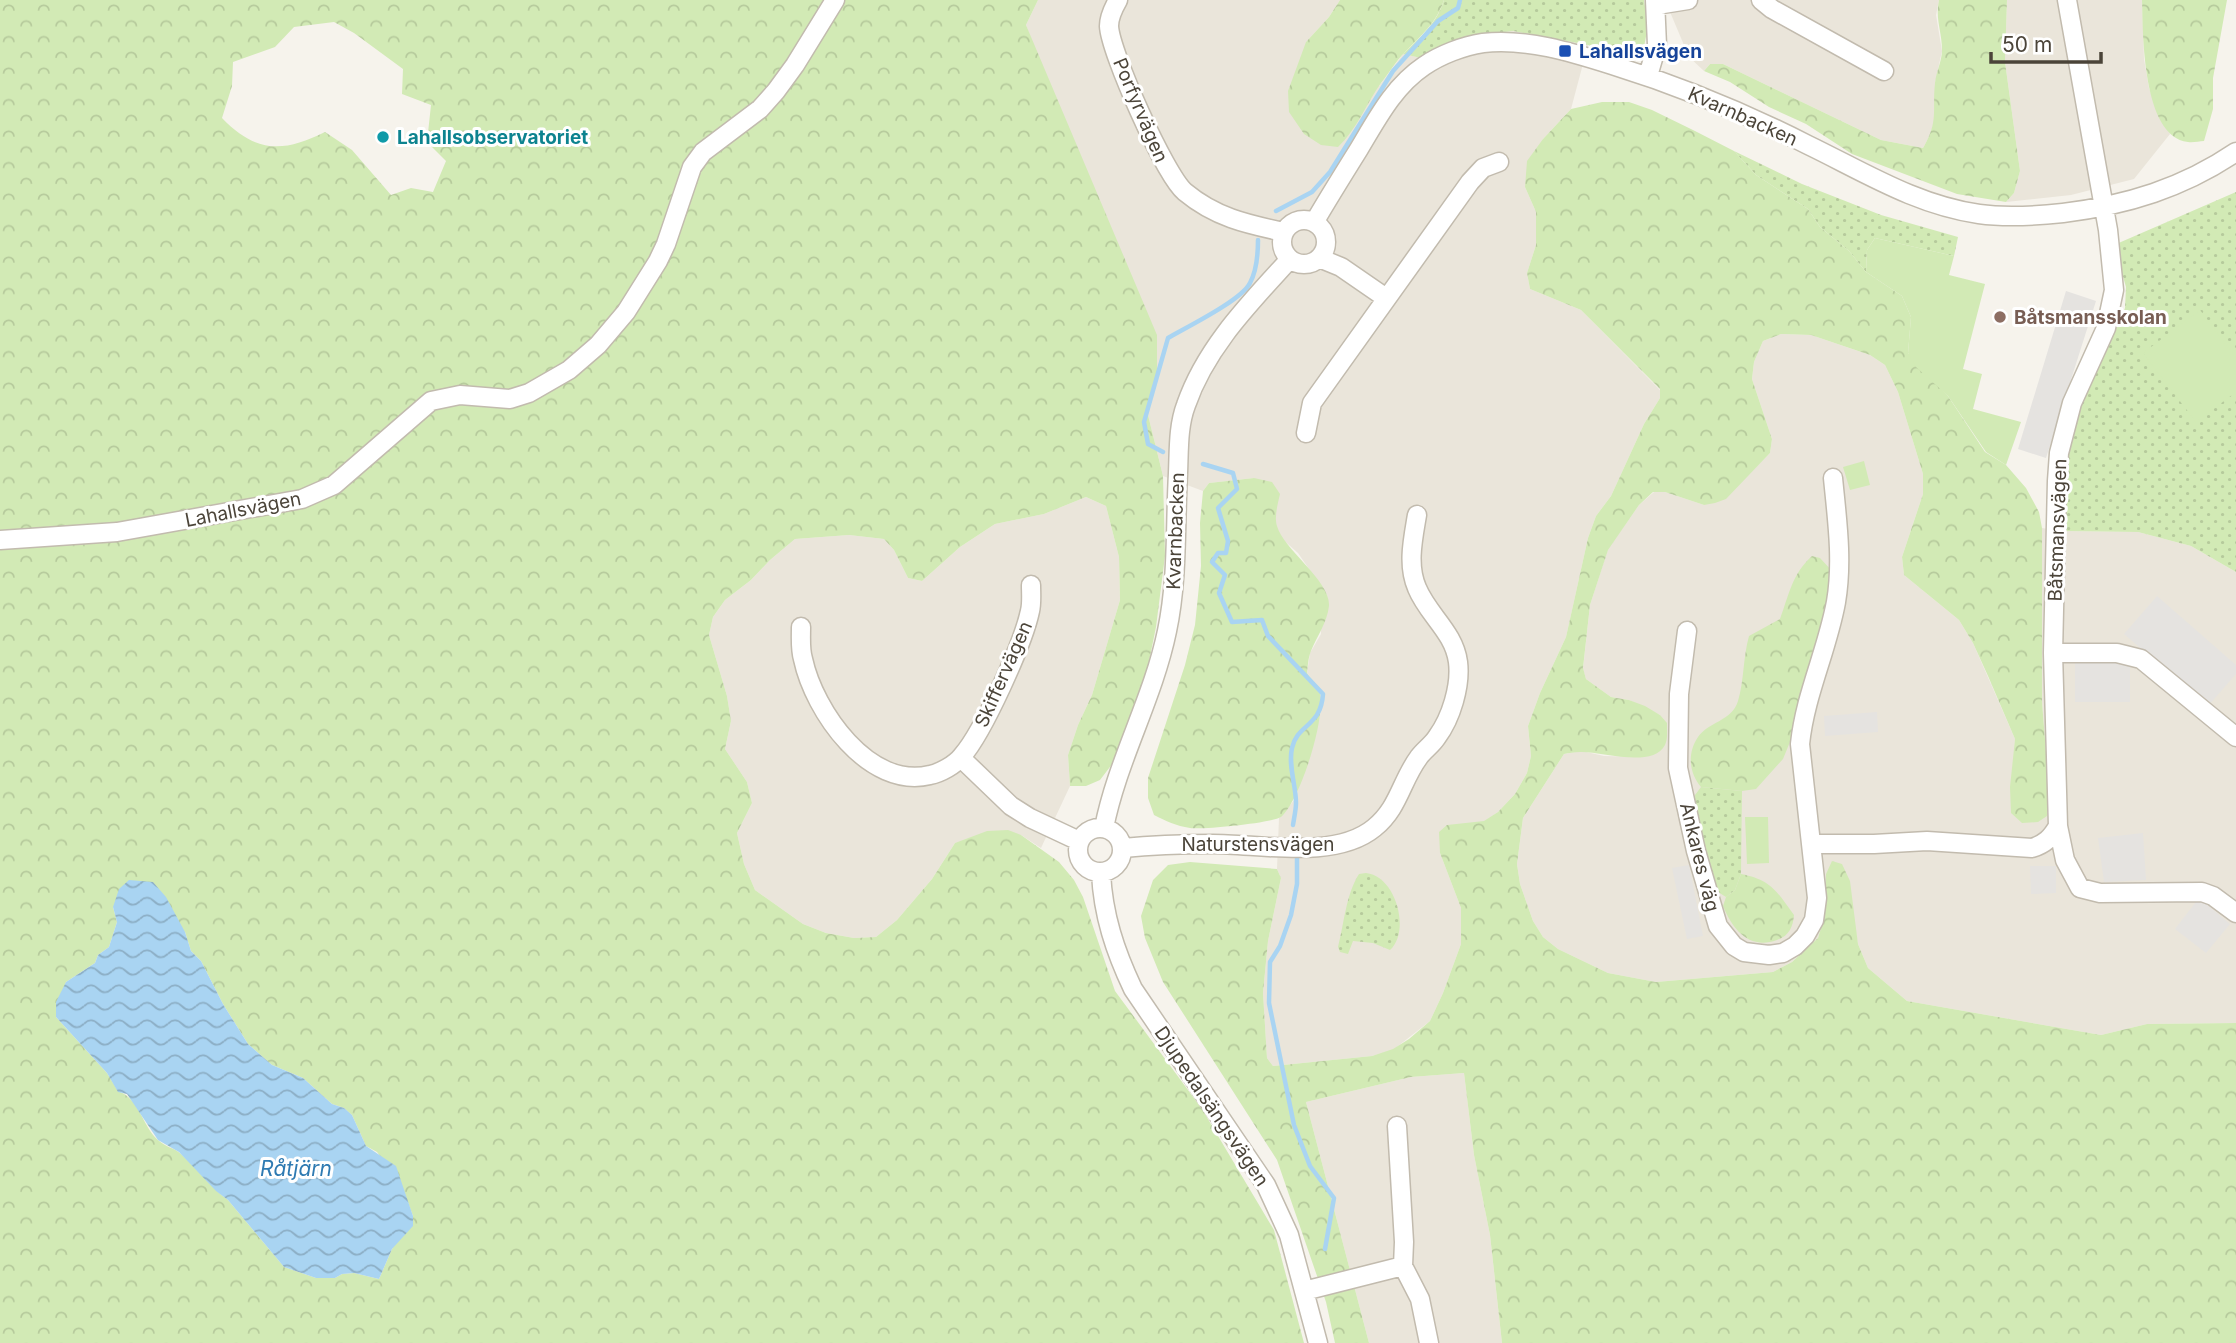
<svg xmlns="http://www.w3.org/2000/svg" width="2236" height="1343" viewBox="0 0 2236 1343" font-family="Inter,sans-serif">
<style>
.residential{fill:#eae5da}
.grass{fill:url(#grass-dots)}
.forest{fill:url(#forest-crowns);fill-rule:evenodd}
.green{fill:#d2eab5}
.parking{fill:#e5e3e0}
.water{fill:url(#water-waves)}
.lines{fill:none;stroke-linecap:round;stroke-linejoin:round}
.stream{stroke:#a9d4f2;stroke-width:4.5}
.minor-casing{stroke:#c2bbae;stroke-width:21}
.minor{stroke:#fff;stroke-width:18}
.transit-dot{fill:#1a4fb4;stroke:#fff;stroke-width:2.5}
.culture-dot{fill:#0f9aa8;stroke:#fff;stroke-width:2.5}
.education-dot{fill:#8d6e63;stroke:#fff;stroke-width:2.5}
.labels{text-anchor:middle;stroke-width:6;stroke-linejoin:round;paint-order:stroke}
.transit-label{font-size:19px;font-weight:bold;fill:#164399;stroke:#fff;text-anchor:start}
.street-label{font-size:19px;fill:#4b4439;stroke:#fff}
.culture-label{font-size:19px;font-weight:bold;fill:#0d838f;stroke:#fff;text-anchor:start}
.education-label{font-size:19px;font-weight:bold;fill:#785e54;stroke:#fff;text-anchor:start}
.water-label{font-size:21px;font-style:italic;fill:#2e7ab2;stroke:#fff}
</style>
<defs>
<pattern id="grass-dots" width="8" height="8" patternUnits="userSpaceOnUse" patternTransform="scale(1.75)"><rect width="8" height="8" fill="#d2eab5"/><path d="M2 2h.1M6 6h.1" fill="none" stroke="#b6ca9c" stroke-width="1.8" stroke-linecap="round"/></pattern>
<pattern id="forest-crowns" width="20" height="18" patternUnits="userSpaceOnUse" patternTransform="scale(1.75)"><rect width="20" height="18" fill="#d2eab5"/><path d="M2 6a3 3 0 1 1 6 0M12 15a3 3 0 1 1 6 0" fill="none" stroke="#b6ca9c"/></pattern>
<pattern id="water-waves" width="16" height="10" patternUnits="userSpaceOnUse" patternTransform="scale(1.75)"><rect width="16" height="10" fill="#a9d4f2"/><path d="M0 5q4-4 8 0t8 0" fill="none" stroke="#8caec5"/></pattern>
</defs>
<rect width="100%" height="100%" fill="#f6f3ec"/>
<!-- residential -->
<path class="residential" d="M1038,0H1340L1329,17L1306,42L1379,86L1403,54L1422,58L1474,36L1513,31L1588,45L1571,109L1543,139L1525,187L1536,212V245L1527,273L1530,289L1581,310L1660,390V398L1644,424L1611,496L1596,516L1588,538L1566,637L1540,693L1528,726L1531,756L1527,773L1515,794L1498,812L1440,853L1461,908V944L1443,993L1430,1021L1393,1050L1372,1056L1273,1066L1267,1058L1263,993L1268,941L1281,878L1277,869L1279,818L1296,798L1320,691L1307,673L1310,653L1321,634L1318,582L1298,553L1281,538L1254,478L1209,483L1203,491L1163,476L1148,415L1157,380L1026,25Z
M1665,0H1939L1936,15L1942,51L1935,83L1936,115L1930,135L1923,148L1881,140L1723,64H1710L1704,71L1689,57Z
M2007,0H2142L2144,59L2149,88L2158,113L2170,134L2134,179L2071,195L2006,202L2014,193L2020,171L2005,62Z
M1781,334L1811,335L1870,355L1885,365L1898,392L1923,474V494L1902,557L1904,575L1959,620L1973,643L2015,739L2014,757L2048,777L2042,702V528L2062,531L2138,532L2191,546L2236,572V1023L2147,1024L2101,1035L1907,1001L1868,968L1858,944L1853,917L1826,874L1824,918L1818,938L1792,962L1773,972L1656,982L1608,973L1558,949L1543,937L1533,921L1520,884L1517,864L1523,818L1564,754L1582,751L1604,756L1645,757L1660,715L1629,700L1611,697L1586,679L1583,669L1590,605L1608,549L1639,505L1654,492H1665L1704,505L1755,468L1770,453L1772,439L1752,379L1754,362L1763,341Z
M1086,497L1106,506L1119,557L1120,600L1092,695L1078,725L1068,755L1070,786L1041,848L1021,835L955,843L932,879L897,920L876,937L854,938L826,933L803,924L755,890L744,864L737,833L752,803L747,782L725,749L731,721L727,696L709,635L713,617L725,600L751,580L770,560L795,539L849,535L884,539L894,550L908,578L922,581L960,547L995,524L1044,514Z
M1464,1073L1474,1155L1490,1235L1502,1343H1369L1306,1102L1411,1077Z"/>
<!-- grass -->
<path class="grass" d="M1444,0H1644L1648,26L1644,47L1634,54L1618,55L1588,45L1513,31L1473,36L1421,58L1403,54C1420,38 1437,23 1444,0Z
M1734,151L1802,184L1881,215L1958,237L1954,256L1875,238L1867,250L1866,272L1849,251L1820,227L1808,209L1756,175Z
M2236,192V572L2191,546L2138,532L2062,531L2065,463L2072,420L2105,345L2119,324L2125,308L2126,287L2114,245Z
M1701,787L1742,791L1741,874L1735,890L1726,897L1718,892L1692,799Z
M1366,873C1396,876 1411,931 1390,950L1373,943L1353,941L1348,954L1340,952L1338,947C1344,924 1346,894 1359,874Z"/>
<!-- forest -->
<path class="forest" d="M0,0H1038L1026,25L1157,335V380L1148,415L1163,476L1165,556L1156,627L1146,676L1116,759L1100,780L1086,786H1070L1068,755L1078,725L1092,695L1120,600L1119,557L1106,506L1086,497L1044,514L995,524L960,547L922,581L908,578L894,550L884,539L849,535L795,539L770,560L751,580L725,600L713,617L709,635L727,696L731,721L725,749L747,782L752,803L737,833L744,864L755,890L803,924L826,933L854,938L876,937L897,920L932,879L955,843L987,831L1008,830L1021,835L1059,862L1074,880L1083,897L1115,991L1202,1109L1274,1230L1304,1343H0ZM334,22L354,33L403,69L402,94L431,105L427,142L446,161L433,192L411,188L391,195L352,150L325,132C283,153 256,153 222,118L232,86L233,62L275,47L294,27ZM113,907L185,932L191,951L201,961L223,1004L248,1044L272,1065L303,1078L332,1104L344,1108L352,1115L366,1146L377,1152L402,1186L413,1216L392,1249L379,1279L354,1273L342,1274L335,1278H316L284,1267L228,1200C210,1187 198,1169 181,1154C175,1148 165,1147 158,1140C142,1126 140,1099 118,1091L107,1073L56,1017L66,982L95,963L98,955L109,947L117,922Z
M1340,0H1444C1437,22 1421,36 1405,52C1396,61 1389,73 1381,83C1366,104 1357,129 1338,147L1321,145L1304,134L1289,112L1288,91L1306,42L1329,17Z
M1939,0H2007L2005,62L2020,171L2014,193L2006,202L1957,194L1852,154L1806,124L1769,107L1730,82L1704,71L1710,64H1723L1881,140L1923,148C1939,121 1932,111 1935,83C1936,72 1942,61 1942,50C1942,31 1935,20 1939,0Z
M2142,0H2227L2213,78V109L2204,141C2199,141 2193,143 2188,142C2142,137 2143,33 2142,0Z
M1602,102H1629L1652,110L1695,131L1734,151L1756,175L1808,209L1820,227L1849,251L1866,272L1902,296L1911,317L1908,353L1948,396L1985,452L2006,465L2026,488L2039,512L2042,528V702L2048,777L2047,816L2038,822L2022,823L2011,813L2010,787L2015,739L1988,676L1973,643L1959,620L1904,575L1902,557L1923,494V474L1898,392L1885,365L1870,355L1811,335L1781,334L1763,341L1754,362L1752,379L1772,439L1770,453L1726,499L1715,503L1704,505L1665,492H1653L1639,505L1608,550L1590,605L1583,668L1586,679L1611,697L1629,700L1645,706L1660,715L1667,723C1667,730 1668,739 1665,745C1653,769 1600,751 1580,752C1575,752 1569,753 1564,754L1523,818L1517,864L1520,884L1533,921L1543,937L1558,949L1608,973L1656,982L1773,972L1792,962L1818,938L1824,918L1826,874L1832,861L1842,864L1850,881L1858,944L1868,968L1907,1001L2101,1035L2147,1024L2236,1023V1343H1502L1490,1235L1474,1155L1464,1073L1411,1077L1306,1102L1369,1343H1335L1326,1302L1277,1160L1163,982L1145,938L1141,916L1153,880L1168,865L1190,862L1277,869L1281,878L1268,941L1263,993L1267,1058L1273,1066L1372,1056L1393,1049L1409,1039L1430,1021L1443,993L1461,944V908L1440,853L1439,832L1447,825L1484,821L1498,812L1515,794L1527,773L1531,756L1528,726L1540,693L1566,637L1588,538L1596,516L1611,496L1644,424L1660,398V389L1581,310L1530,289L1527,273L1536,245V212L1525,187L1527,161L1543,139L1571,109Z
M1254,478L1272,482L1280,494C1278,503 1274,517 1277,526C1283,549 1331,581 1329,606C1327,623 1317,636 1311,651C1308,658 1308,666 1307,673C1310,678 1317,684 1319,690C1328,714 1300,801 1281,817C1272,823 1202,830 1190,828C1176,826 1166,821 1154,815L1148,798V778L1185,665L1195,625L1201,566L1200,523L1203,491L1209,483Z
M1812,556L1820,558L1833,572L1829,609L1792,737L1783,759L1756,789L1742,791L1701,787C1689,773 1687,753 1698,737C1708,722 1732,721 1738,701C1744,682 1743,657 1749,636L1780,619C1789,595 1792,574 1812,556Z
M1741,874C1772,880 1777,892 1794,915C1793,927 1789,936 1777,940C1749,950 1733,930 1723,906L1726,897L1735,890Z"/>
<!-- green -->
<path class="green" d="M1875,238L1954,256L1949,275L1985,284L1963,369L1982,374L1973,409L2021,422L2006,465L1986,452L1948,396L1916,367L1908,353L1911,317L1902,296L1866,272L1867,250Z
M2200,310L2236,358V392L2196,422L2143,353Z
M1864,461L1870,485L1850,490L1843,467Z
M1745,817H1768L1769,863L1747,864Z"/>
<!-- parking -->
<path class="parking" d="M2066,291L2096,301L2046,458L2018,449Z
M2157,596L2236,665V674L2208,706L2124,634Z
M2075,657L2130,658V702H2075Z
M1877,712L1878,732L1825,736L1824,716Z
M2143,833L2146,880L2104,882L2098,838Z
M1689,865L1703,936L1687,939L1672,868Z
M2030,866H2056V893L2031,894Z
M2199,898L2230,924L2206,953L2175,929Z"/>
<!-- water -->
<path class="water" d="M129,880L153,882L166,897L185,932L191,951L201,961L223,1004L248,1044L272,1065L303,1078L332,1104L344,1108L352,1115L366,1146L396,1166L413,1216V1226L392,1249L379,1279L354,1273L342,1274L335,1278H316L284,1267L228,1200L216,1191L179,1152L158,1140L127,1094L118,1092L107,1073L56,1017V1002L66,982L95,963L98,955L109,947L117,922L113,907L119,889Z"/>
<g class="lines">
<!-- stream -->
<path class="stream" d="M1276,211L1312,192L1330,172L1393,71L1438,21L1458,8L1460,0
M1163,452L1148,444L1144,422L1168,338C1187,327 1242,300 1250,283C1257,270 1258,254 1258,240
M1203,464L1233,473L1237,489L1218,508L1228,541L1226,553H1218L1212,562L1225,575L1219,593L1232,622L1262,620L1268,636L1323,694C1321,727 1297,724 1292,748C1288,766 1296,785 1296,803C1296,810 1294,818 1293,825
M1297,853V884L1291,915L1280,946L1270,962L1269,1003L1294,1125L1310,1166L1334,1198L1325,1249"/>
<!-- minor casing -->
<g class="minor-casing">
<path id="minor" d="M1118,0C1114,7 1109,17 1109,26C1110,52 1165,175 1185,192C1215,217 1246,224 1284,232
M1761,0L1772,9L1884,71
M2067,0L2108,230L2114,290L2106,328L2072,403L2059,453L2057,481L2053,653L2058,826L2065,860L2080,888L2100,893L2202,892L2213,896L2236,913
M1657,5L1688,0
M1648,76L1657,45L1655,0
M1282 242a22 22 0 1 1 44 0a22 22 0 1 1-44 0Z
M1315,221C1329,197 1344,173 1359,149C1377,119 1394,86 1424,66C1440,55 1463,46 1483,43C1526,38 1571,52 1612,65C1680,86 1745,113 1808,145C1864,172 1916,205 1979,214C2007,218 2035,216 2063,213C2127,205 2183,188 2236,152
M1319,258L1341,267L1386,298
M1306,433L1312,403L1470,182L1483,168L1499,162
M0,540L117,532L302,499L334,485L431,401L460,395L510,399L529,393L569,370L598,345L626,312L658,261L666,244L692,167L703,152L760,109L776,91L795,65L835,0
M801,627C801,638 800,649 803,659C814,711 869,790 930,775C940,773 955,765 962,756C983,732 1023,644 1030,611C1032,603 1031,593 1031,585
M1687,631L1679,694L1678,768L1696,851L1718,926L1734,946L1744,952L1769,955L1783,953L1795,946L1805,936L1814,920L1817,898L1800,744C1805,695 1827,651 1836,602C1843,561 1837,519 1833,478
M2053,653H2117L2141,659L2236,737
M961,758L1011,806L1030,818L1079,841
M1078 850a22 22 0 1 1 44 0a22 22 0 1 1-44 0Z
M1104,828C1117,761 1153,699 1167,631C1178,579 1175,526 1178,473C1179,450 1178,426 1186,405C1206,347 1250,303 1290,259
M1812,844H1874L1927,841L2032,848C2045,844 2051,838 2058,826
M1123,848C1153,845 1183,844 1213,844C1260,844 1335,860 1374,828C1399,808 1401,781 1419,757C1424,750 1432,745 1437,737C1451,718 1461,686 1458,662C1454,632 1428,615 1417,588C1407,565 1413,539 1417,515
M1101,873C1103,915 1115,951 1133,989L1266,1185L1289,1235L1318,1343
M1397,1126L1404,1242L1403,1266L1420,1299L1429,1343
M1304,1291L1403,1266"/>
</g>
<!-- minor -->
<use href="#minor" class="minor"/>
</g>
<!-- markers -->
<rect class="transit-dot" x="1558" y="44" width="14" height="14" rx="3.5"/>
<circle class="culture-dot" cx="383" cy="137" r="7"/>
<circle class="education-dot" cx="2000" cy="317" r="7"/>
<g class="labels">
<!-- transit labels -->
<g class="transit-label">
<text x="1579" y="58">Lahallsvägen</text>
</g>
<!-- street labels -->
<g class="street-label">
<text transform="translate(1141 110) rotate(67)" y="7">Porfyrvägen</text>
<text transform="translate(1743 116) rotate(24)" y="7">Kvarnbacken</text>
<text transform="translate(243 509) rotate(-11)" y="7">Lahallsvägen</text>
<text transform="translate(2057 530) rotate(-88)" y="7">Båtsmansvägen</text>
<text transform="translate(1175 531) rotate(-88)" y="7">Kvarnbacken</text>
<text transform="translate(1003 674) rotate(-66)" y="7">Skiffervägen</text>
<text x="1258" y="851">Naturstensvägen</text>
<text transform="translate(1700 857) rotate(76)" y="7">Ankares väg</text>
<text transform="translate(1212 1106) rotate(56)" y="7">Djupedalsängsvägen</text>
</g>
<!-- culture labels -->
<g class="culture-label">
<text x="397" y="144">Lahallsobservatoriet</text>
</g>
<!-- education labels -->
<g class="education-label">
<text x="2014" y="324">Båtsmansskolan</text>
</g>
<!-- water labels -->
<g class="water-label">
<text x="296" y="1176">Råtjärn</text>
</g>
</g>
<!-- scale -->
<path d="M1991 52v10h110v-10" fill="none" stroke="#4b4439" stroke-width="3.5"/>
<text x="2002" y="52" font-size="21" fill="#4b4439" stroke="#ffffff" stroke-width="5" paint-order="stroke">50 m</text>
</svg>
